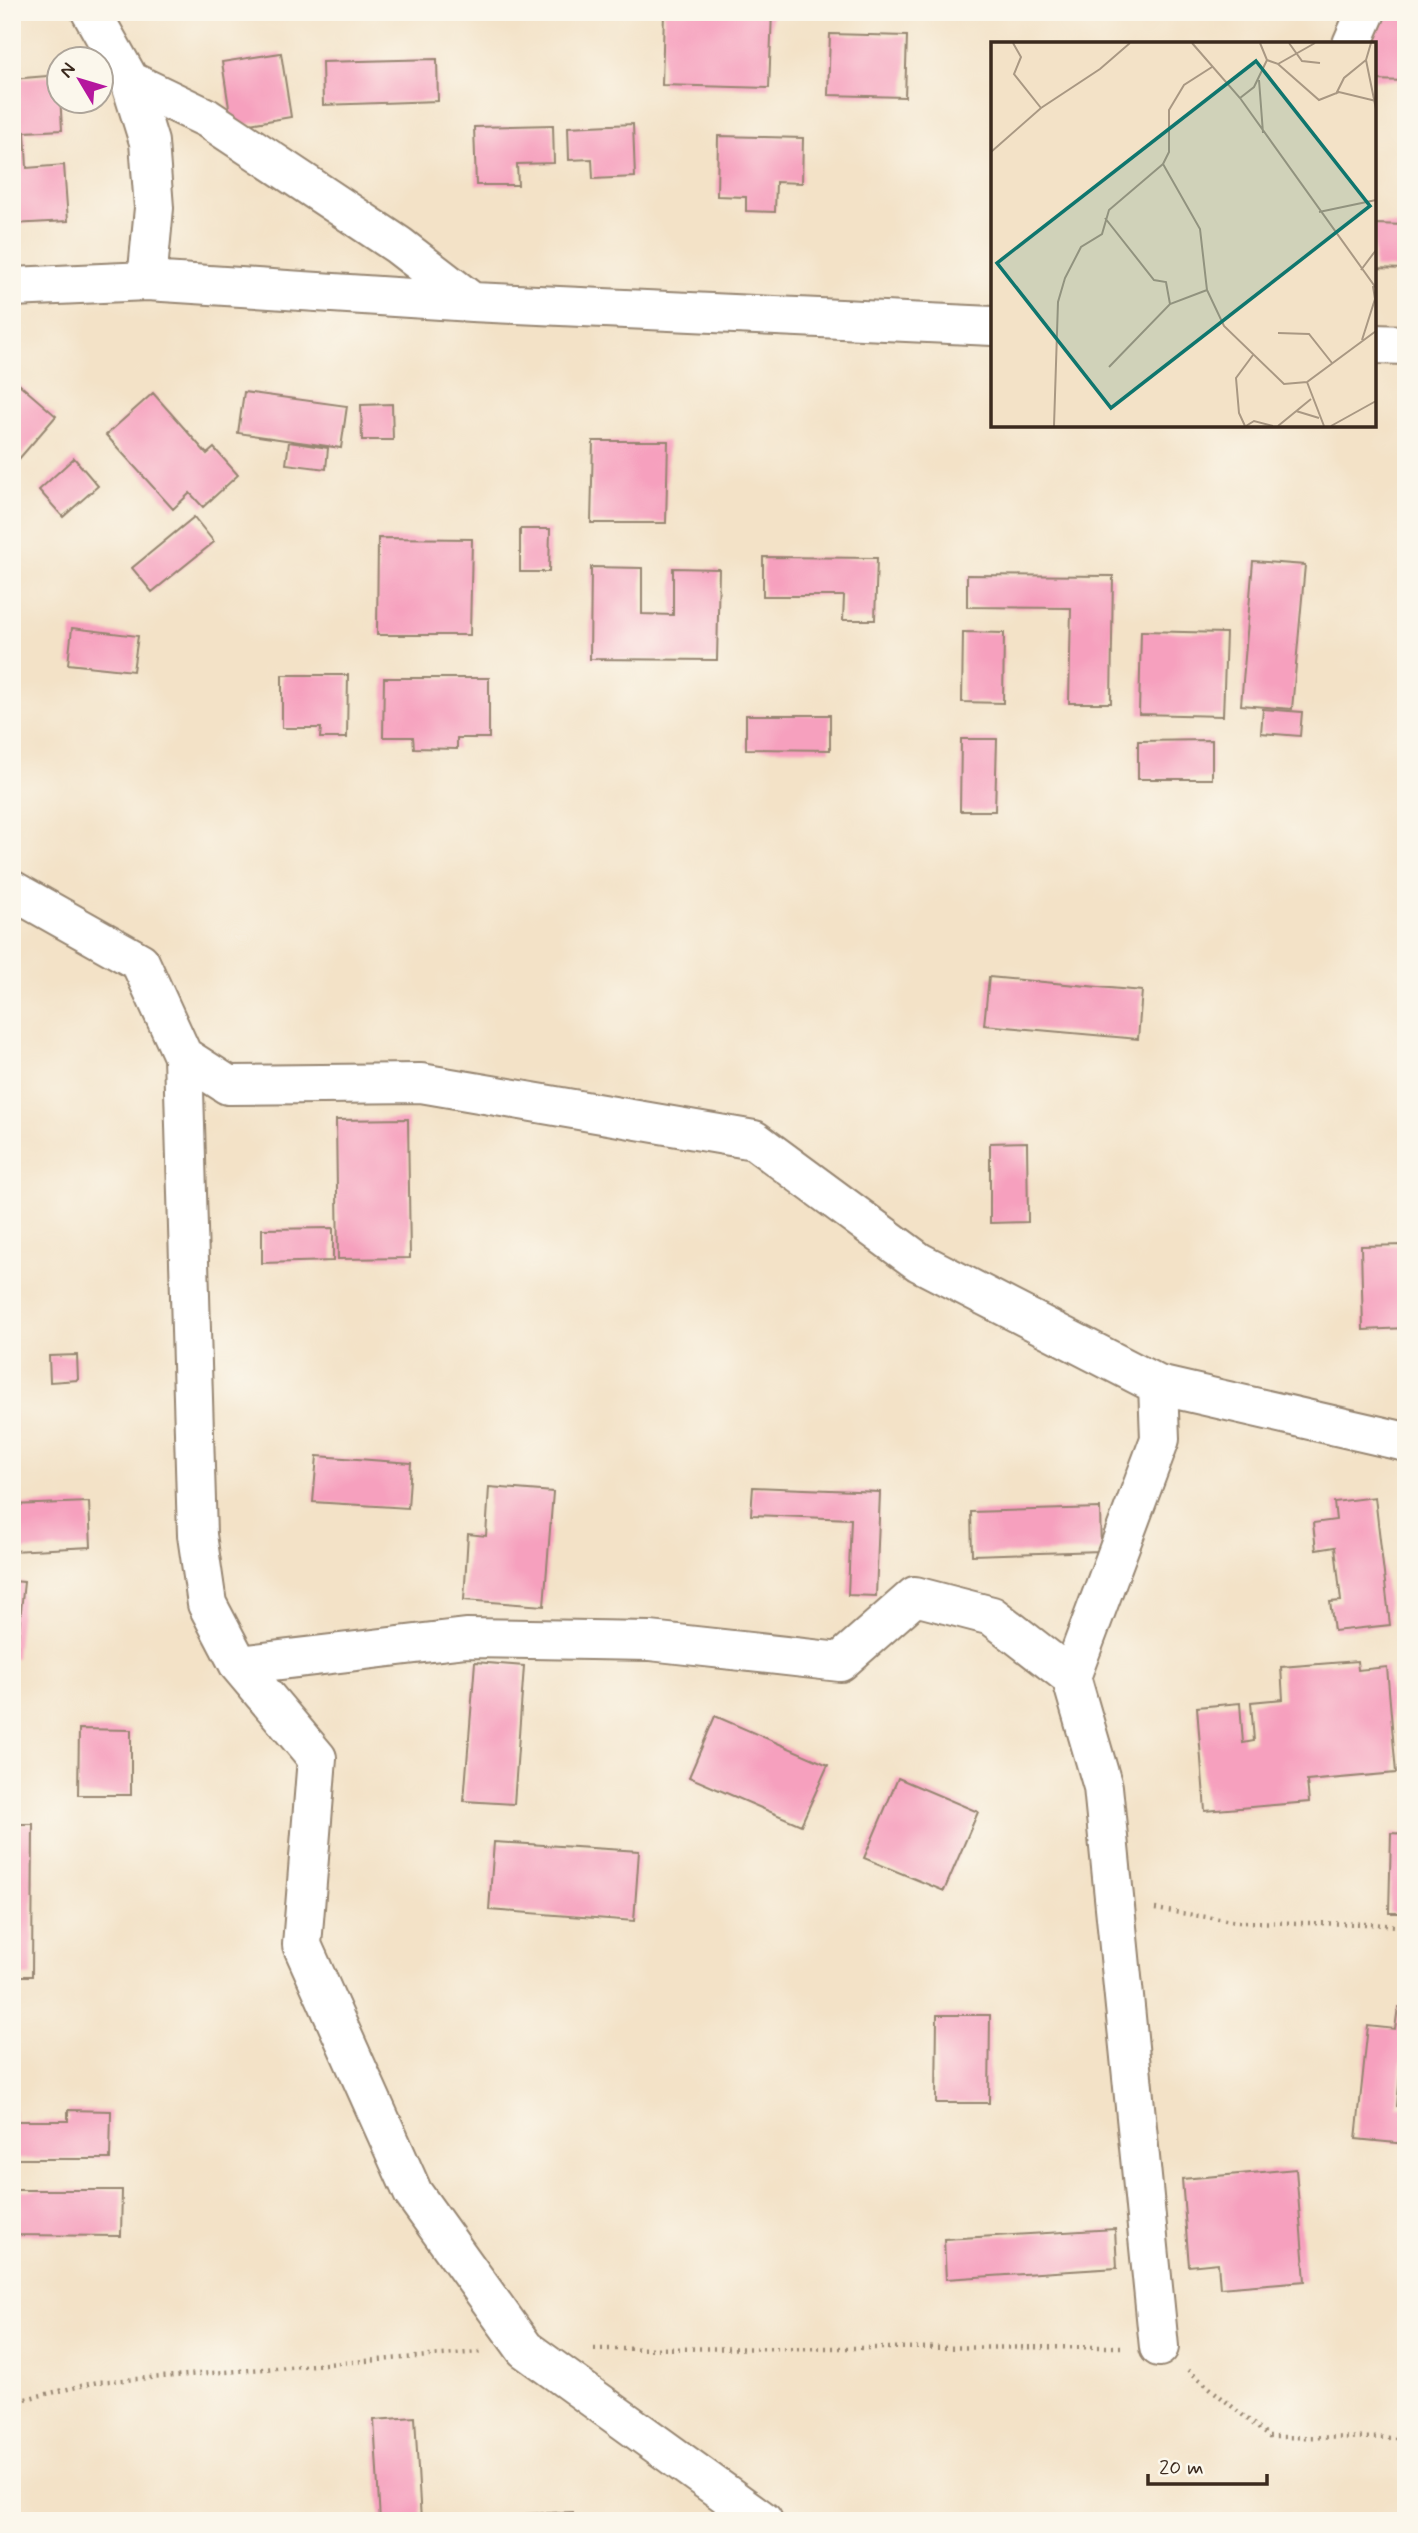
<svg xmlns="http://www.w3.org/2000/svg" width="1418" height="2533" viewBox="0 0 1418 2533" font-family="Mynerve,sans-serif">
<style>
.building{fill:#f6a0be}
.lines{fill:none;stroke-linecap:round;stroke-linejoin:round}
.minor-casing{stroke:#978672;stroke-width:42}
.path{stroke:#978672;stroke-width:4.5;stroke-dasharray:2 5;stroke-linecap:butt}
.minor{stroke:#fff;stroke-width:38}
.inset-road{fill:none;stroke:#a99883;stroke-width:2}
.view{fill:#0f766e;fill-opacity:0.15;stroke:#0f766e;stroke-width:3.5}
.inset-edge{fill:none;stroke:#3b2a1e;stroke-width:3.5}
</style>
<rect width="100%" height="100%" fill="#fbf7ec"/>
<filter id="ink" filterUnits="userSpaceOnUse"><feTurbulence type="fractalNoise" baseFrequency=".0143" numOctaves="2"/><feDisplacementMap in="SourceGraphic" scale="14" xChannelSelector="R" yChannelSelector="G"/><feConvolveMatrix kernelMatrix="1 2 1 2 8 2 1 2 1" color-interpolation-filters="sRGB"/></filter>
<filter id="wash" filterUnits="userSpaceOnUse"><feTurbulence type="fractalNoise" baseFrequency=".00686" numOctaves="4" result="noise"/><feDisplacementMap in="SourceGraphic" scale="28" xChannelSelector="R" yChannelSelector="G"/><feGaussianBlur stdDeviation="1.57" result="paint"/><feColorMatrix in="noise" values="0 0 0 0 0 0 0 0 0 0 0 0 0 0 0 0 0 1.4 0 .05"/><feComposite in="paint" operator="in"/></filter>
<g filter="url(#wash)">
<rect width="100%" height="100%" fill="#f3e2c7"/>
<g id="blocks">
<!-- building -->
<path class="building" d="M664,12H772L769,88L662,85Z
M1373,12H1406V81L1374,80Z
M830,34L907,36L905,97L828,95Z
M281,53L291,117L232,127L222,62Z
M437,59L438,101L323,105L322,62Z
M59,75L62,130L25,132L27,168L64,165L68,221L12,224V79Z
M633,124L635,177L593,179L592,159L569,160L568,127Z
M553,125L554,163L517,164L518,185H476L474,127Z
M718,136L803,138L802,183L776,182L775,212L746,211V197L717,196Z
M1374,224L1406,225V269L1374,268Z
M12,378L56,416L12,467Z
M244,392L347,406L341,448L238,433Z
M153,393L207,454L214,448L238,475L203,507L190,493L173,509L106,435Z
M392,404L393,440H362L361,405Z
M593,441H668L666,523H591Z
M289,442L328,448L326,469L286,464Z
M74,458L98,486L63,517L39,490Z
M194,517L214,542L152,592L132,568Z
M520,529H550L549,572H520Z
M378,538L472,539L470,635H377Z
M763,557L877,558L875,620H843L844,596H763Z
M1253,561L1305,565L1292,709L1241,705Z
M591,567L642,568V614L673,615V568L719,569L717,660L590,659Z
M967,575L1113,576L1111,703H1069L1071,608L967,607Z
M72,628L138,636L133,671L68,664Z
M1141,631L1226,633L1223,716L1139,714Z
M963,632L1004,633L1003,703L962,702Z
M282,675H348L347,738H320L321,728H282Z
M384,678H489V738H457V749L414,748L413,737H383Z
M1263,709L1302,712L1300,736L1261,733Z
M746,715H830V750L746,749Z
M961,739H997L995,811H960Z
M1212,740V779H1138V741Z
M989,977L1142,991L1138,1039L984,1025Z
M408,1119L410,1258L338,1259L336,1120Z
M1027,1142L1028,1222L990,1223V1143Z
M333,1228V1261L262,1263V1229Z
M1406,1245V1328L1363,1330L1361,1246Z
M77,1355L78,1380L50,1382L49,1356Z
M12,1407H14L16,1435H12Z
M317,1456L411,1463L408,1508L313,1502Z
M489,1487L553,1492L544,1606L464,1600L468,1534L486,1536Z
M753,1487L880,1492L876,1596L848,1595L851,1519L751,1515Z
M1375,1497L1390,1625L1334,1631L1330,1602L1341,1601L1335,1547L1316,1550L1313,1523L1336,1520L1334,1502Z
M89,1502L91,1547L12,1551V1505Z
M1100,1508L1101,1551L972,1555L971,1512Z
M12,1581L24,1582L16,1658H12Z
M1357,1661L1358,1670L1387,1667L1396,1773L1307,1781L1309,1802L1205,1811L1197,1707L1240,1703L1243,1743L1254,1741L1251,1702L1283,1699L1281,1667Z
M475,1662L524,1666L514,1804L464,1801Z
M715,1716L828,1765L801,1825L689,1777Z
M79,1729L131,1730V1795H78Z
M898,1778L978,1812L944,1891L864,1858Z
M12,1824H33L32,1976H12Z
M1391,1833L1406,1834V1913H1389Z
M494,1842L639,1851L634,1921L489,1910Z
M1398,2007L1406,2008V2046L1403,2045L1397,2106L1406,2107V2144L1356,2139L1368,2026L1395,2029Z
M937,2015H990L989,2103H936Z
M12,2110H15V2121H68V2110L111,2111L110,2159H12Z
M1296,2169L1305,2281L1220,2288L1218,2263L1189,2266L1182,2179Z
M12,2190H122L121,2236L12,2235Z
M1115,2229L1117,2268L946,2279L944,2239Z
M415,2417L421,2521H380L374,2420Z
M573,2512V2521H525V2514Z"/>
</g>
</g>
<g filter="url(#ink)">
<use href="#blocks" fill-opacity="0" stroke="#978672" stroke-width="2"/>
<g class="lines">
<!-- minor casing -->
<g class="minor-casing">
<path id="minor" d="M91,12L130,81L149,142L154,208L147,281
M1352,44L1366,12
M130,81L207,118L398,245L472,302
M12,287L147,281L472,302L993,326
M1374,344L1406,345
M12,890L140,962L183,1056L228,1085L421,1083L754,1140L919,1262L1158,1385L1406,1442
M183,1056L197,1535L207,1604L239,1665L317,1758L302,1945L413,2193L525,2349L763,2521
M1158,1385L1160,1439L1071,1677L1103,1787L1159,2347
M239,1665L466,1638L650,1641L840,1662L915,1596L992,1616L1071,1677"/>
</g>
<!-- path -->
<path class="path" d="M1155,1909L1238,1922L1369,1924L1399,1926L1406,1931
M594,2349L1121,2347
M1188,2370L1269,2437L1406,2438
M12,2402L98,2382L480,2352"/>
<!-- minor -->
<use href="#minor" class="minor"/>
</g>
</g>
<!-- overview -->
<g transform="translate(991 42)">
<rect width="385" height="385" fill="#f3e2c7"/>
<path class="inset-road" d="M22,1L30,15L23,32L50,66M201,1L249,56L385,246M298,1L311,19L329,21M276,18L287,22L324,1M375,18L385,67M287,22L328,58L348,50L385,59M221,25L193,43L178,68V110L172,122L209,187L216,248L233,284L293,342L316,340L385,289M268,38L272,91M345,52L353,36L375,18L380,1M249,56L263,45L276,18L269,1M0,110L50,66L109,27L139,1M328,170L385,158M114,176L163,238L175,240L179,262M370,228L385,208M287,291L318,292L341,321M371,298L384,257L382,244M118,325L179,262L216,248M316,340L333,384M305,369L328,376M63,384L67,260L74,236L90,205L111,192L118,168L172,122M254,384L248,371L245,336L262,313M255,384L263,379L282,384M287,384L320,357M340,384L385,359"/>
<path class="view" d="M265,19L379,164L120,366L6,221Z"/>
<rect width="385" height="385" class="inset-edge"/>
</g>
<!-- margin -->
<rect width="1418" height="2533" fill="none" stroke="#fbf7ec" stroke-width="42"/>
<!-- north arrow -->
<g transform="translate(80 80) rotate(308)"><circle r="33" fill="#fbf7ec" stroke="#aea59a" stroke-width="2"/>
<path d="M0-5L12 26L0 18L-12 26Z" fill="#b5179e"/>
<text y="-10" font-size="19" font-weight="bold" text-anchor="middle" fill="#3b2a1e">N</text>
</g>
<!-- scale -->
<path d="M1148 2474v10h119v-10" fill="none" stroke="#3b2a1e" stroke-width="3.5"/>
<text x="1159" y="2474" font-size="21" fill="#3b2a1e" stroke="#fbf7ec" stroke-width="5" paint-order="stroke">20 m</text>
</svg>
